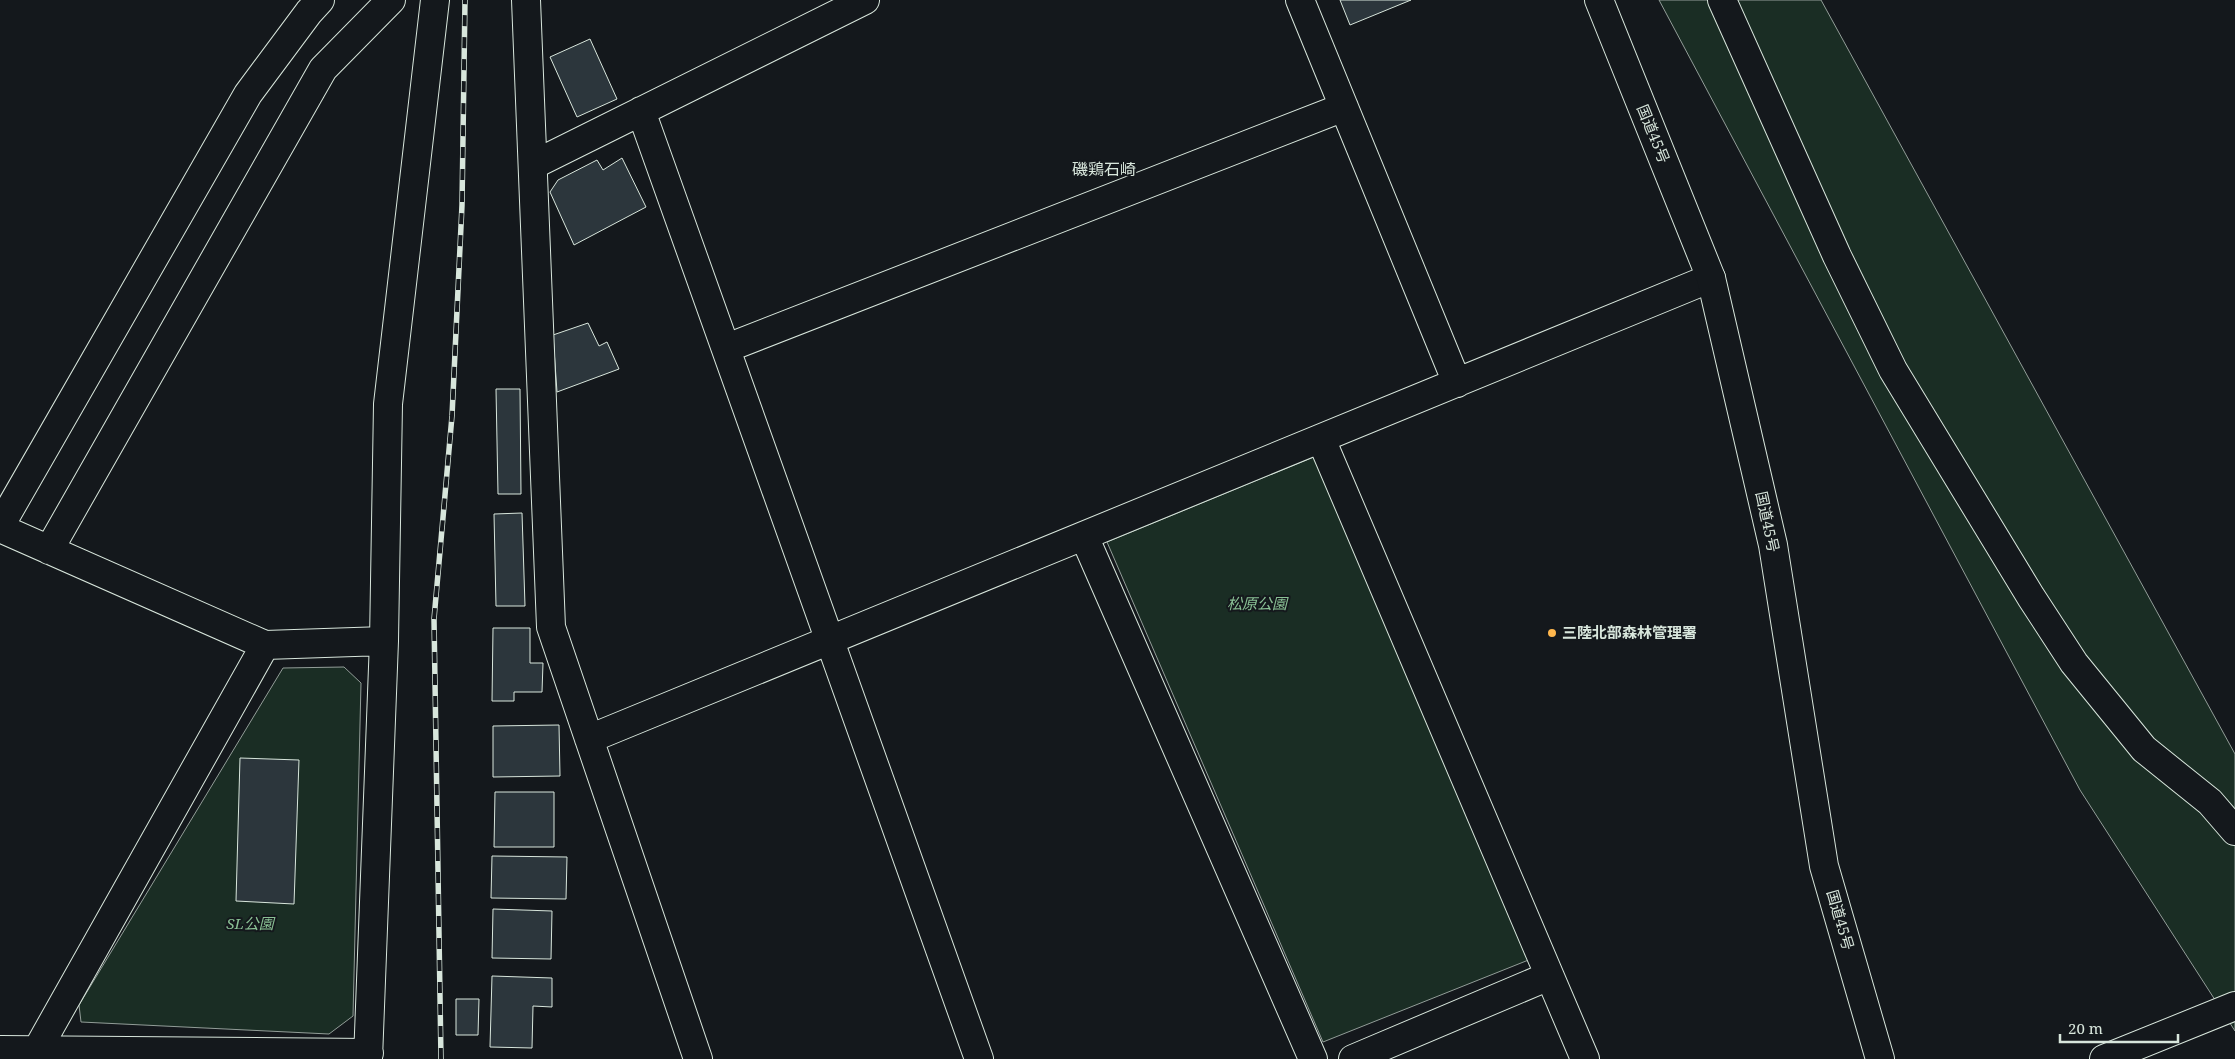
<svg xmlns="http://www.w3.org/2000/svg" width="2235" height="1059" viewBox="0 0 2235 1059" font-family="'Noto Serif','Noto Sans JP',serif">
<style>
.green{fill:#1a2d24;stroke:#939e99}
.building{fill:#2c363c;stroke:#d8e6dc}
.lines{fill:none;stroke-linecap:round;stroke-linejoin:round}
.minor-casing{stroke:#d8e6dc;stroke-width:30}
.highway-casing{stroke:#d8e6dc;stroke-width:30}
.minor{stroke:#14181c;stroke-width:28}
.highway{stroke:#14181c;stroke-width:28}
.rail-casing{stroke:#d8e6dc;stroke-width:5.5}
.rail{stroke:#14181c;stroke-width:4;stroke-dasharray:11;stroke-linecap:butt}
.poi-dot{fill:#ffb74d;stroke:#14181c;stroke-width:2}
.labels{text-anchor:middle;stroke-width:4;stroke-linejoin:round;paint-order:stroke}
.street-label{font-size:15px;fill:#d8e6dc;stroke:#14181c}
.park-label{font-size:15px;font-style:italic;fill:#8ac095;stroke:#14181c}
.poi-label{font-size:15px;font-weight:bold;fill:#d8e6dc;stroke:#14181c;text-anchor:start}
.neighbourhood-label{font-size:16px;fill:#d8e6dc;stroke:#14181c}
</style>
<rect width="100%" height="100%" fill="#14181c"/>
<!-- green -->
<path class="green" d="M1659,0H1821L2235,754V1031L2080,790Z
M1316,456L1531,959L1323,1042L1107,542Z
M344,667L361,683L353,1016L329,1034L81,1022L79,1005L283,668Z"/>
<!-- building -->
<path class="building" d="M1340,0H1411L1350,25Z
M590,39L617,99L577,117L550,57Z
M622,158L646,207L574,245L550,192L558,180L597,160L603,170Z
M588,323L599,346L607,342L619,369L557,392L553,335Z
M496,389H520L521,494H498Z
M522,513L525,606H496L494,514Z
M493,628H530V663H543L542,692H514V701H492Z
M559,725L560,776L493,777V726Z
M240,758L299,760L294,904L236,901Z
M495,792H554V847H494Z
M492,856L567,857L566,899L491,898Z
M493,909L552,911L551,959L492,958Z
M492,976L552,978V1007L533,1006L532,1048L490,1047Z
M456,999H479L478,1035H456Z"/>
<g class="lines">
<!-- minor casing -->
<g class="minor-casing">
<path id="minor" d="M526,0L551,627L698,1059
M1300,0L1457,383
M1722,0L1837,256L1893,370L2031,597L2074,663L2144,749L2210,802L2235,831
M641,111L979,1059
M533,165L865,0
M727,348L1344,107
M1321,439L1585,1059
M0,526L248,94L309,12L320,0
M0,528L265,645L384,641
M1084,536L1313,1059
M49,550L323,69L391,0
M589,739L1711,278
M0,1050L369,1053
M32,1059L265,645
M368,1059L384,641L388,404L435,0
M1353,1059L1549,976
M2104,1059L2235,1006"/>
</g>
<!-- highway casing -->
<g class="highway-casing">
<path id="highway" d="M1599,0L1711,278L1773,545L1824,866L1880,1059"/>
</g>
<!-- minor -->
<use href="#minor" class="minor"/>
<!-- highway -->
<use href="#highway" class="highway"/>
<!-- rail casing -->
<g class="rail-casing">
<path id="rail" d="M441,1059L434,619L452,416L462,205L465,0"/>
</g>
<!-- rail -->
<use href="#rail" class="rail"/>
</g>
<!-- markers -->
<circle class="poi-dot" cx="1552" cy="633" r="5"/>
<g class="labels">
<!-- street labels -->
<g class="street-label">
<text transform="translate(1653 134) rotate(68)" y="5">国道45号</text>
<text transform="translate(1767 522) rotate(78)" y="5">国道45号</text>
<text transform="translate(1840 920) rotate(74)" y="5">国道45号</text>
</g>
<!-- park labels -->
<g class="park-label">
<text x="1257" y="609">松原公園</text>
<text x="250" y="929">SL公園</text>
</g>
<!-- poi labels -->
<g class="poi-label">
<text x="1562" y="638">三陸北部森林管理署</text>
</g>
<!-- neighbourhood labels -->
<g class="neighbourhood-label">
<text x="1104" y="175">磯鶏石崎</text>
</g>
</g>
<!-- scale -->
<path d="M2060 1034v8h118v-8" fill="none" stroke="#d8e6dc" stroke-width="2.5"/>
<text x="2068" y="1034" font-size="15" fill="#d8e6dc" stroke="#14181c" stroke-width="4" paint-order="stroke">20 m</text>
</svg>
